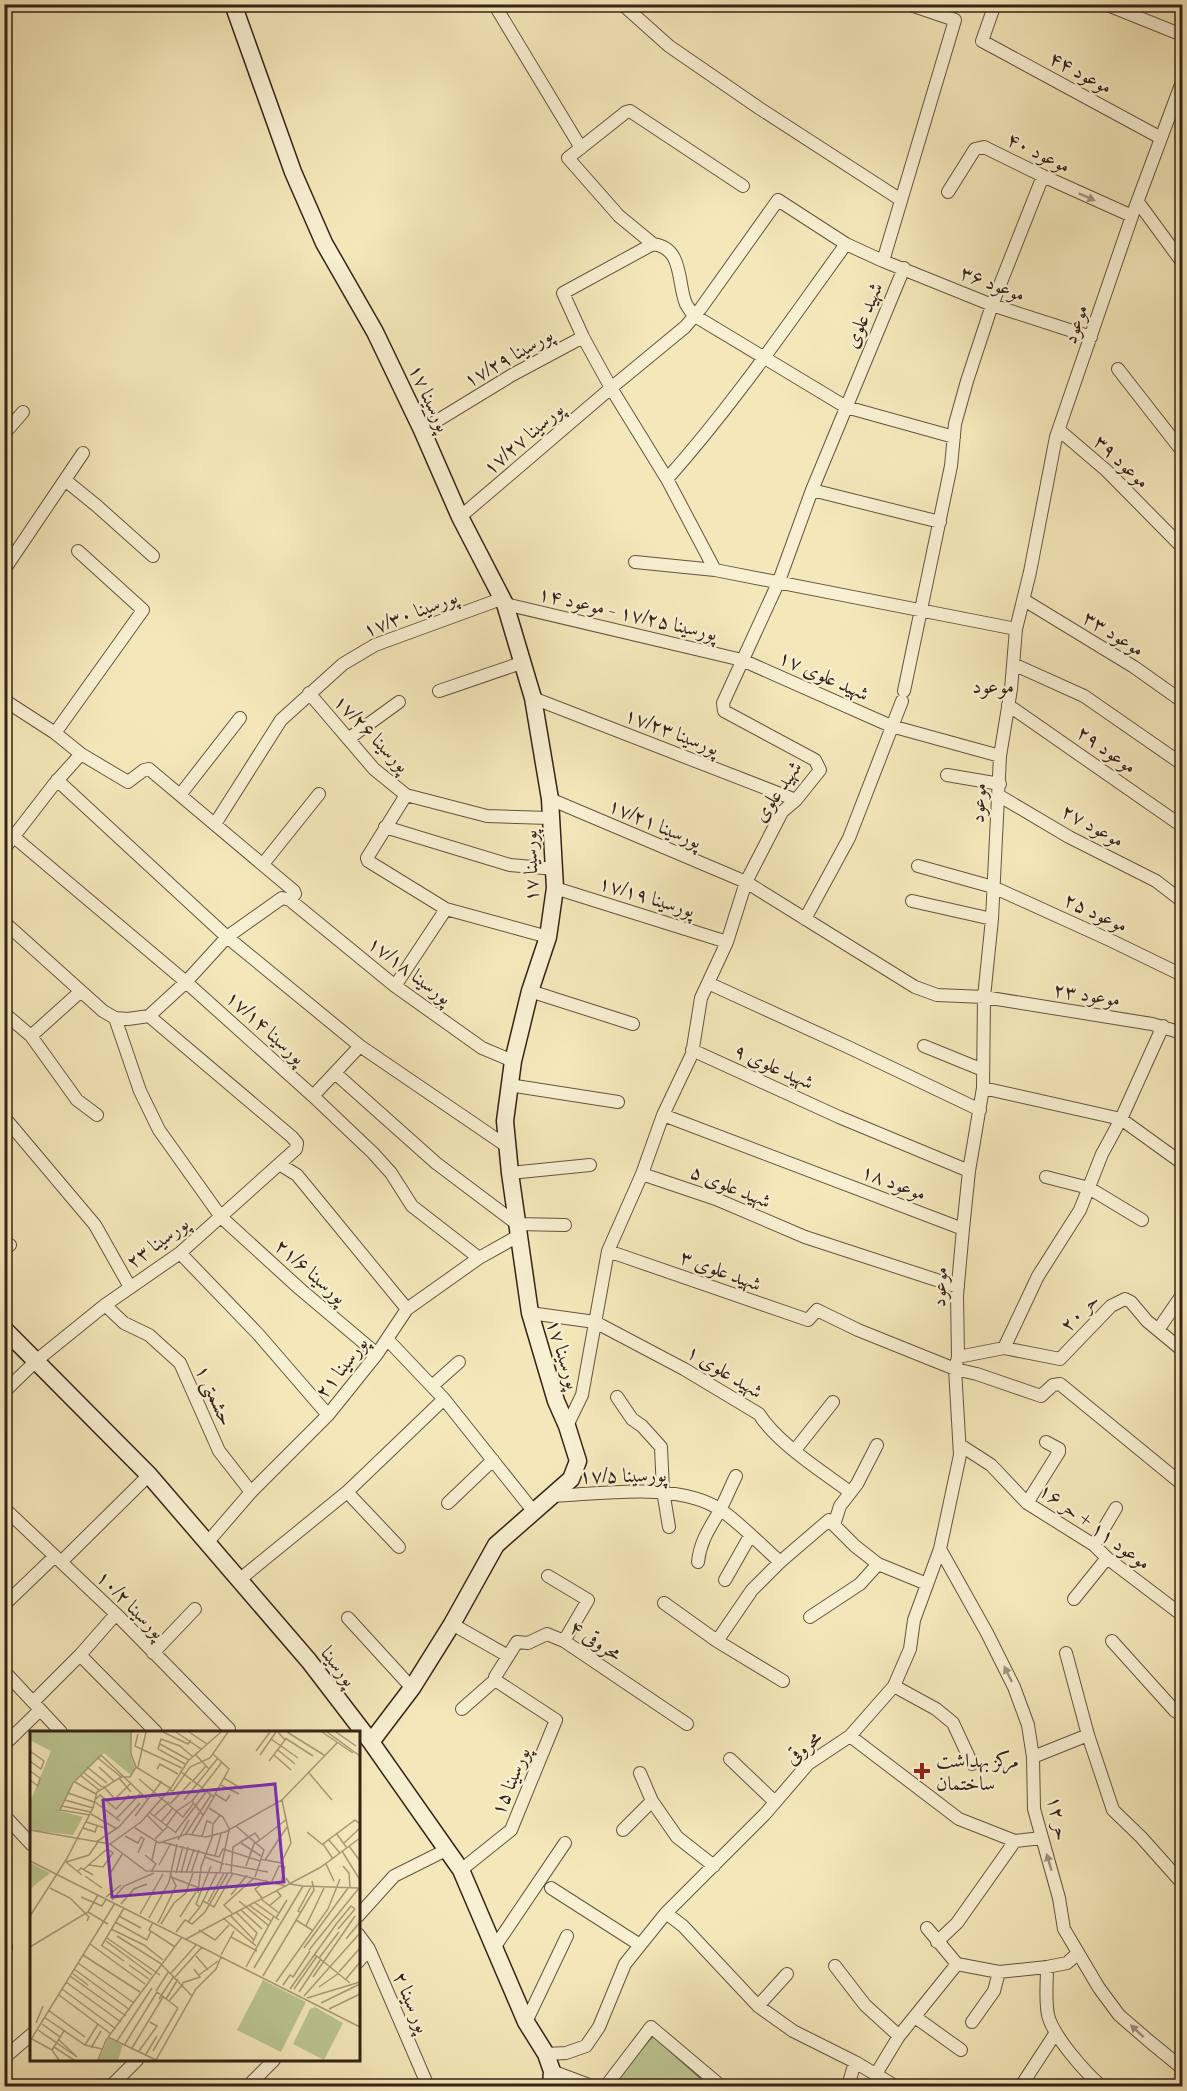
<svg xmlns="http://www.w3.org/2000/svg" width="1187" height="2091" viewBox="0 0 1187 2091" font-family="'Libre Bodoni',Amiri,serif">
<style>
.green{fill:#bbc690;stroke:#787454;stroke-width:1.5}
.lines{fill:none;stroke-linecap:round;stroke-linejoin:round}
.street-casing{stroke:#655440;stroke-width:14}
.secondary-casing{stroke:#352317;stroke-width:19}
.street{stroke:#f8f0d2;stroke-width:12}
.secondary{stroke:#f8f0d2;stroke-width:16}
.oneway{fill:#a0947e}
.poi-dot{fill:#8f2418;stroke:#f8f0d2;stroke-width:2}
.labels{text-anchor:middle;stroke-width:4.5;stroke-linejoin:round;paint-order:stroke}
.street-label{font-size:20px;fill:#352317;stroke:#f8f0d2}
.poi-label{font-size:20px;fill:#352317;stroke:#f8f0d2;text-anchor:start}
.neighbourhood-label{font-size:21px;fill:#352317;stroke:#f8f0d2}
.inset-road{fill:none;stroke:#a89979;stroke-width:1.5}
.view{fill:#7b2cbf;fill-opacity:0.15;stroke:#7b2cbf;stroke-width:3}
.inset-edge{fill:none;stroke:#352317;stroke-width:3}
</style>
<rect width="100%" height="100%" fill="#f4e8ba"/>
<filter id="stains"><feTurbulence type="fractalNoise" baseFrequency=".00333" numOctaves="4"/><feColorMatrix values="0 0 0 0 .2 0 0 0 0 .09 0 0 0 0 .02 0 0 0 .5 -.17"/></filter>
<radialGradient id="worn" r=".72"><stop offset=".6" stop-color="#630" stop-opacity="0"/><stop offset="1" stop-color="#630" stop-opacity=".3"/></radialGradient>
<!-- green -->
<path class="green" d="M653,2036L709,2086H611L612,2083Z"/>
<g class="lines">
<!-- street casing -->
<g class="street-casing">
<path id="street" d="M494,4L581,148
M622,4L669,46L759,108L901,200
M995,4L982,41L1161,138
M1105,4L1182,35
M743,186L630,111L626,112L568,158L619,216L653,244L563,293L583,337L611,388L667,479L715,570L1016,629
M948,192L975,149L984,147L1043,176L1132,216
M1138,202L1182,262
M653,244C684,248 677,283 686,304C688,308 692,313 695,316L846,407L954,437
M883,261L955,20L908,4
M1118,369L1182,451
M422,430L512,375L583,337
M1059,430L1107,471L1182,547
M4,434L23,412
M667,479C733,405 788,324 846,244
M65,480L97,506L153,556
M812,490L940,522
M460,517L611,388L685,327L701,308L778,200L846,244L883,261L992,305L1091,337
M635,562L715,570
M4,570L83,453
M1024,600L1134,667L1182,701
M505,604L742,660L891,726L1000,756
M1013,664L1084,696L1182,764
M439,691L524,662
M904,691L951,466L955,424L967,381L992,305L1043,176
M309,693L374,769L406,795L487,816L550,818
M533,698L796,800
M4,700L55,733L81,754
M1008,705L1182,826
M55,733L143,610L78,551
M348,739L399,702
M947,775L1000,784
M57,780L227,937L360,1046L508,1147
M180,795L240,718
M406,795L367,858L368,861L446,909L548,937
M998,795L1069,837L1156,881L1182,901
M550,799L746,882L915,987L937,995L984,997L1152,1024L1182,1033
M215,824L281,720L343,664L375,645L501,599
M385,827L510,865L555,869
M14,837L186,982L313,1096L373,1153L391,1173L412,1206L479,1258
M4,849L55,783L81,754L128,782L144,770L149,769L294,891L295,894L290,900
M263,864L319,794
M918,866L993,887L1112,941L1182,975
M555,888L727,942
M912,901L992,919
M805,919L849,838L902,701
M4,922L103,1011L115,1018L128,1019L149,1016L186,982L227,937L282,898L290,900L395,986L482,1048L513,1061
M708,983L848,1047L980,1110
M395,986L446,909
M530,991L633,1024
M4,1013L31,1036L77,1100L97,1115
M115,1018L140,1091L159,1130L221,1217L300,1289L377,1354
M31,1036L81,991
M924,1046L983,1070
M692,1050L839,1117L969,1171
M335,1073L436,1163L517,1224L565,1225
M509,1085L618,1102
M983,1088L1121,1119L1182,1163
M313,1096L360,1046
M663,1115L963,1229
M4,1117L95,1225L130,1287
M279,1164L297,1175L407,1309
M510,1173L590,1165
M642,1174L716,1199L805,1237L958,1287
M1046,1177L1089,1188L1142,1220
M4,1249L10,1245
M608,1251L808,1320L817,1310L858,1330L955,1369L977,1374L1041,1396L1053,1385L1060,1384L1182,1484
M180,1253L258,1334L328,1415
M105,1305L124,1323L149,1335L180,1363L219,1451L251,1492
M530,1313L595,1322L684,1369L759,1414C777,1443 823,1472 850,1492
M1158,1330L1182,1295
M387,1339L444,1399L534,1512
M1004,1348L1038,1276L1080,1210L1102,1154L1121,1119L1163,1026
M958,1357L1004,1348L1060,1359L1111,1306L1125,1299L1131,1302L1147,1321L1182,1350
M432,1386L459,1362
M4,1392L37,1360L105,1305L180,1253L296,1149L297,1143L292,1137L149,1016
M617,1397L632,1419L642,1426L661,1447L663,1491L669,1527
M567,1426L582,1395L608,1251L642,1174L663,1115L692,1054L701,998L727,942L746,882L782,812L796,800L820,770L815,760L724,711L723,703L779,581L812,490L904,268
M960,1445L991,1465L1027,1503L1094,1545L1107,1558L1182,1615
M795,1450L833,1402
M347,1492L399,1547
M552,1496C602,1494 678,1481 721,1510C742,1525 761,1545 780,1562
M448,1503L493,1460
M1027,1503L1059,1452V1449L1046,1442
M4,1508L116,1614L229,1729
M834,1525L840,1506L857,1484L877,1445
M207,1543L251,1492L328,1415L377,1354L407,1309L479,1258L520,1235
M1094,1545L1116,1508
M940,1549L987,1633L1014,1687L1028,1725L1033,1757L1034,1809L1059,1898L1064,1929L1099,1988L1119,2015L1149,2041L1182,2068
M61,1562L149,1475
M698,1562C700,1542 709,1529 719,1512C725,1501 730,1488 736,1476
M548,1576L588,1600L564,1641
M239,1580L347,1492L444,1399
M725,1580L750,1536
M1074,1599L1107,1558
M664,1603L717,1641L783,1681
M4,1605L55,1556
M810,1617L860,1584L878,1564
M348,1618L412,1688
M452,1624L508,1656
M717,1641L752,1590L780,1562L829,1520L855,1546L878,1564L927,1584
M1112,1641L1175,1711L1182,1715
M153,1653L195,1609
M1066,1653L1088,1735L1113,1810L1141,1837L1182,1883
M80,1655L156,1732
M4,1671L61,1732
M894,1686L936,1709L953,1723L972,1764
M33,1702L80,1655L116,1614
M462,1709L495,1680
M850,1736L959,1819L1015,1841L1042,1838
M4,1745L40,1710
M1033,1757L1088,1735
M730,1759L775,1802
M640,1773L652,1801L677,1837L714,1866
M4,1815L32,1845
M623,1830L652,1801
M461,1870L511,1830L556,1720L495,1680V1677L517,1642L528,1643L547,1634L564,1641L687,1724
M551,1888L640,1945
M666,1913L683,1926L758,2006L793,2031L855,2062L895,2086
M358,1916L394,1876L446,1850
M927,1928L957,1964L999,1972L1047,1967L1067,1963L1077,1954
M358,1934L369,1949L428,2086
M937,1942L957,1923L1015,1841
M4,1944L6,1947L4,1953
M494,1948L565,1843
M358,1962L369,1949
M835,1966L865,2005L899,2036
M1047,1967C1047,1983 1045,1999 1048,2015C1053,2036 1084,2071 1101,2086
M758,2006L787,1974
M915,2017L961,2050
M526,2022L567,1936
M972,2022L994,1991L999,1972
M546,2054L566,2053L586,2046L599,2027L625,1964L666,1913L765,1814L808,1764L850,1736L894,1686L910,1649L914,1620L940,1549L960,1455L955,1369L958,1357L957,1295L963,1229L969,1171L983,1088L984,997L992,919L1000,756L1011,689L1016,629L1030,572L1056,437L1132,216L1182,82
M4,2058L32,2034
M552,2071L592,2086
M876,2074L899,2036L957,1964
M111,2086L137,2060
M248,2086L274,2060
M606,2086L651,2027L721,2086
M848,2086L855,2062
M1021,2086L1055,2034"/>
</g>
<!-- secondary casing -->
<g class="secondary-casing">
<path id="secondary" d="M233,4L293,172L324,243L375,332L422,430L460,517L505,604L533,698L550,799L555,888L548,937L530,991L513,1061L505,1121L510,1173L530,1313L556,1401L567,1426L578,1461L571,1479L496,1545L452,1624L412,1688L371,1742
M4,1329L149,1475L309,1661L371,1742L461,1870L526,2022L546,2054L552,2071L551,2086"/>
</g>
<!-- street -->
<use href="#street" class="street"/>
<!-- secondary -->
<use href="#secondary" class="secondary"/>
</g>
<!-- one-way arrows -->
<defs><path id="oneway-solid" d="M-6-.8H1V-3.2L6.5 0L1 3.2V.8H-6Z" transform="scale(1.5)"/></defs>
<g class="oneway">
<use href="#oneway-solid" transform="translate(1087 197) rotate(24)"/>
<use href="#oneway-solid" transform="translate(1008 1674) rotate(-116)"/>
<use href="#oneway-solid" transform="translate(1049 1862) rotate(-106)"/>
<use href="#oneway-solid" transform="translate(1137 2031) rotate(-137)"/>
</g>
<!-- markers -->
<path class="poi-dot" d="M919 1762h6v6h6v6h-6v6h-6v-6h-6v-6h6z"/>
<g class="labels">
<!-- street labels -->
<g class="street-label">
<text transform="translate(1081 72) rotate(28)" y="7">موعود ۴۴</text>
<text transform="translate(1039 152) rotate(26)" y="7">موعود ۴۰</text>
<text transform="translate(993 283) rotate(21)" y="7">موعود ۳۶</text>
<text transform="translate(863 315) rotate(-67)" y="7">شهید علوی</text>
<text transform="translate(1075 324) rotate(-71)" y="7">موعود</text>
<text transform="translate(508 357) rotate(-30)" y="7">پورسینا ۱۷/۲۹</text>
<text transform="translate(430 398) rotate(65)" y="7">پورسینا ۱۷</text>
<text transform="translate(523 438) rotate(-41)" y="7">پورسینا ۱۷/۲۷</text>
<text transform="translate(1122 461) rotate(43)" y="7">موعود ۳۹</text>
<text transform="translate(410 613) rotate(-21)" y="7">پورسینا ۱۷/۳۰</text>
<text transform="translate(628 613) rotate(13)" y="7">پورسینا ۱۷/۲۵ - موعود ۱۴</text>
<text transform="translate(1114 633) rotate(32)" y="7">موعود ۳۳</text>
<text transform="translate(824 675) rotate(24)" y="7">شهید علوی ۱۷</text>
<text transform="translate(672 731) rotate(21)" y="7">پورسینا ۱۷/۲۳</text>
<text transform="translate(372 733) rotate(46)" y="7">پورسینا ۱۷/۲۶</text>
<text transform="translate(1107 749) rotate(35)" y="7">موعود ۲۹</text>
<text transform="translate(777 791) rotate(-55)" y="7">شهید علوی</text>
<text transform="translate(978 803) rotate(-86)" y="7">موعود</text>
<text transform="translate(655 823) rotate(23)" y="7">پورسینا ۱۷/۲۱</text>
<text transform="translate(1093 825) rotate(29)" y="7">موعود ۲۷</text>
<text transform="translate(530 866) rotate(-91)" y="7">پورسینا ۱۷</text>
<text transform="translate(647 896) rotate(17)" y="7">پورسینا ۱۷/۱۹</text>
<text transform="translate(1096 912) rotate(25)" y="7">موعود ۲۵</text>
<text transform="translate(410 970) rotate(37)" y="7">پورسینا ۱۷/۱۸</text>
<text transform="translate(1087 994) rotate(9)" y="7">موعود ۲۳</text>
<text transform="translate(266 1027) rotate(42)" y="7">پورسینا ۱۷/۱۴</text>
<text transform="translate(774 1066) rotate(24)" y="7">شهید علوی ۹</text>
<text transform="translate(894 1182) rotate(21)" y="7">موعود ۱۸</text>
<text transform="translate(731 1186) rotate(22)" y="7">شهید علوی ۵</text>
<text transform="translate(157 1242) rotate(-37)" y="7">پورسینا ۲۳</text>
<text transform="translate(721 1270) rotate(20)" y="7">شهید علوی ۳</text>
<text transform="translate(311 1271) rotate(41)" y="7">پورسینا ۲۱/۶</text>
<text transform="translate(939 1287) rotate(-87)" y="7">موعود</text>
<text transform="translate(1079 1312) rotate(-45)" y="7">حر ۲۰</text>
<text transform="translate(564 1354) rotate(73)" y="7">پورسینا ۱۷</text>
<text transform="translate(341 1367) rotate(-52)" y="7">پورسینا ۲۱</text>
<text transform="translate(725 1371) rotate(31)" y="7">شهید علوی ۱</text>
<text transform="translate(215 1395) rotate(66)" y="7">حشمتی ۱</text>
<text transform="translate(623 1475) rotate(-1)" y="7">پورسینا ۱۷/۵</text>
<text transform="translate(1095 1526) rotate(36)" y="7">موعود ۱۱ + حر ۱۶</text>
<text transform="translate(131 1604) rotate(45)" y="7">پورسینا ۱۰/۲</text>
<text transform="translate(596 1640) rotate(33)" y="7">محروقی ۴</text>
<text transform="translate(339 1666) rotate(52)" y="7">پورسینا</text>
<text transform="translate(803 1747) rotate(-40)" y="7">محروقی</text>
<text transform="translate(510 1781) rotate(-67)" y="7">پورسینا ۱۵</text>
<text transform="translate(1059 1818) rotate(79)" y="7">حر ۱۲</text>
<text transform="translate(412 2002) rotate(67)" y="7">پور سینا ۲</text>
</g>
<!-- poi labels -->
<g class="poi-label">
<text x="936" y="1767">مرکز بهداشت<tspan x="936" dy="23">ساختمان</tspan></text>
</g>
<!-- neighbourhood labels -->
<g class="neighbourhood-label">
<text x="993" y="693">موعود</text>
</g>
</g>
<!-- overview -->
<g transform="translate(30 1731)">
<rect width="330" height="330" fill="#f4e8ba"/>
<path d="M0,1H102L100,23L105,37L101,44L74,22L43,51L30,80L53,86L43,104L0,99V71L21,20L0,9ZM0,132L20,142L0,158ZM233,249L276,271L251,321L207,299ZM285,276L313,292L294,329L263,313L280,278ZM78,307L93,314L88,329H69Z" fill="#bbc690"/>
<path class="inset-road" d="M101,1V23L106,36M133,1L158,13L161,9M146,1L171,18M159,1L177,13M257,1L294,24M292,1L323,22M297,1L330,25M306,1L326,15M108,3L105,15L152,37M255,7L283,25M241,8L268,27M130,13L159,29M248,19L265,33M0,20L14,30L11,38L0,30M226,20L240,1M165,23L179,38M183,23L199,38L184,65M230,24L246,1M244,24L261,39M68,27L91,46M239,30L255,9L248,1M155,33L128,18L131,8L150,15L163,26M57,36L77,52M69,36L84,50M106,36L140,57M108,36L116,1M127,38L130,33L148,43M0,40L10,47L8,55L0,49M150,40L184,66L162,103M53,41L72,56M279,42L302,69M50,44L69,59M89,47L101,61M194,47L212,58M109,48L153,86L163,73M45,51L66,63M162,51L176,35M191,54L209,63M73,55L85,68L100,53M139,59L143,60L160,36L180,27L198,1M38,62L64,71M185,63L196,70L200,64M66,68L70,64L86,78L99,64M35,69L63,77M154,69L188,27M65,71L90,90M140,73L161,51M32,75L61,81M179,77L193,86L200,99M120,82L145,101M61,83L87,98M60,84L30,79L43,52L71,24L118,69M117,84L133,100M173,84L162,70L192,31M105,85L132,50M124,85L139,71M87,87L110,63M56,91L75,97M131,91L143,77M137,94L147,80L162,70M206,95L234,119L225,146M53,97L65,101L67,95M105,97L129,112L157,103L176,106L195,101L252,69L307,12M0,99L80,113L111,91L141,57L158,30L191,1M277,101L293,114M145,102L176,61M306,102L317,117M155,104L181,64M222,104L225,102L230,109L257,88M95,105L108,112L111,106L114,108L108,122M172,105L177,90L182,92M182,105L183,93L190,84M125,108L138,95M298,108L310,122M148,109L159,89M66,111L89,96L110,72M132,111L185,125M211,112L231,125M80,113L116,140L201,142L256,155M313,113L330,97M319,115L330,130M312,120L330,149M115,124L126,133L121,141M185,125L189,126L193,118L230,130M185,125L191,103M175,126L194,133M230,128L251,132L261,112L252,69M303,128L293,113L325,89L330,93M122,129L126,111M235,129L257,96M0,130L330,296M36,131L59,124L68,111M36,131L52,144M195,133L238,141M296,133L304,150M59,134L73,136L83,122L77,118M129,134L141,112M181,135L166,173L170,176L173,170L184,176L203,142M216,135L224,113L230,109M313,135L319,142L320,157M54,138L77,118M47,141L51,137L63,144M190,141L199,99M146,142L153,115M151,142L158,116M156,142L164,118M161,142L169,119M201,142L203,116L222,104M79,144L93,122M55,145L72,157M141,146L169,157M256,147L260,153L273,155L328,157M242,150L249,135L255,136L251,152M20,157L40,167L59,186L57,190M168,162L171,136L183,104M201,164L217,144M51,166L72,175L76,168M76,166L91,154M232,167L225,158L237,149M231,168L249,182M82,169L94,155L124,142M173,170L187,142M209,170L239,195M178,171L194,142M224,171L249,189M91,173L104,158L117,153M219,174L241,190M239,175L251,165L247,160M211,179L232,198M58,181L78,193M206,181L227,202L222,213M202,182L194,174L223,148M271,182L268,180L281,156M110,183L133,143M200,184L224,209M0,185L36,129L63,77L67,61L91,46H100L106,36M89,185L111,197M150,186L166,161M119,187L139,151L147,113M193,187L226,215M246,187L257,169M266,189L282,199M85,191L117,209L121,200M123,191L119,199L145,216M158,191L170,176M128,192L146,155L140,142M131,193L144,172L156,162L163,142M276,195L294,157M81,198L114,214L133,229M308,198L325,178M169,199L185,209L199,194M146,201L155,189L162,193L175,181L198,142M87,205L130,232L162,265M201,206L227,220M77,207L130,244M156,208L291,136L330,107M316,208L330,191M76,210L122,244M60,213L115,253M71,214L94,230M72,214L94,177M0,216L58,181L68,164M274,217L318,157M279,219L329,157M284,223L320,252M53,224L110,261M191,224L204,200M166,225L178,239M289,227L309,201M48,232L104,272M99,234L119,248M216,236L244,185M224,237L273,155M44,238L100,279M309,241L330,217M42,242L58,254M141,242L167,213M169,244L188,230M40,245L96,285M233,245L284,159L282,150M145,246L172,216M283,246L325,185M316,248L330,231M36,251L91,291M246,251L298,178L310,148M152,252L170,246L164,238M253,254L260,244L263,246L280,220M289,256L309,242M32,258L86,298M260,258L307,192L321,175L325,178M264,258L287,225M126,260L139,240M127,261L148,277M269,261L291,228M29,264L81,303M274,265L330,202M277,267L330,251M129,268L144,245M136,268L148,248M139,270L153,253M291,272L330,253M299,278L330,263M18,279L55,306M14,286L55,314L72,318M6,292L13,275M12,293L30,306M8,299L47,326L28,308M78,306L126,329L166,258L186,238L191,226M2,308L22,319M0,310L85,172M87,310L122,257M95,313L127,261M55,314L68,293M24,316L44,329M61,317L71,300M102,317L133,266M109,320L127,295L120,291M123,320L148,277M116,323L127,305M29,329L22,319L34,300M68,329L76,309L152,206"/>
<path class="view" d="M245,53L254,151L82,166L73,69Z"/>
<rect width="330" height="330" class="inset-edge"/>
</g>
<!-- margin -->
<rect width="1187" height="2091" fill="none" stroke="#f4e8ba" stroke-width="24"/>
<rect x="6" y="6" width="1175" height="2079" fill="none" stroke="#352317" stroke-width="3"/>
<rect x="12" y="12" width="1163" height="2067" fill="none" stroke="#352317" stroke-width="1.5"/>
<rect width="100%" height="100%" filter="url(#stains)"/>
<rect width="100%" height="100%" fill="url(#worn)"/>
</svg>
